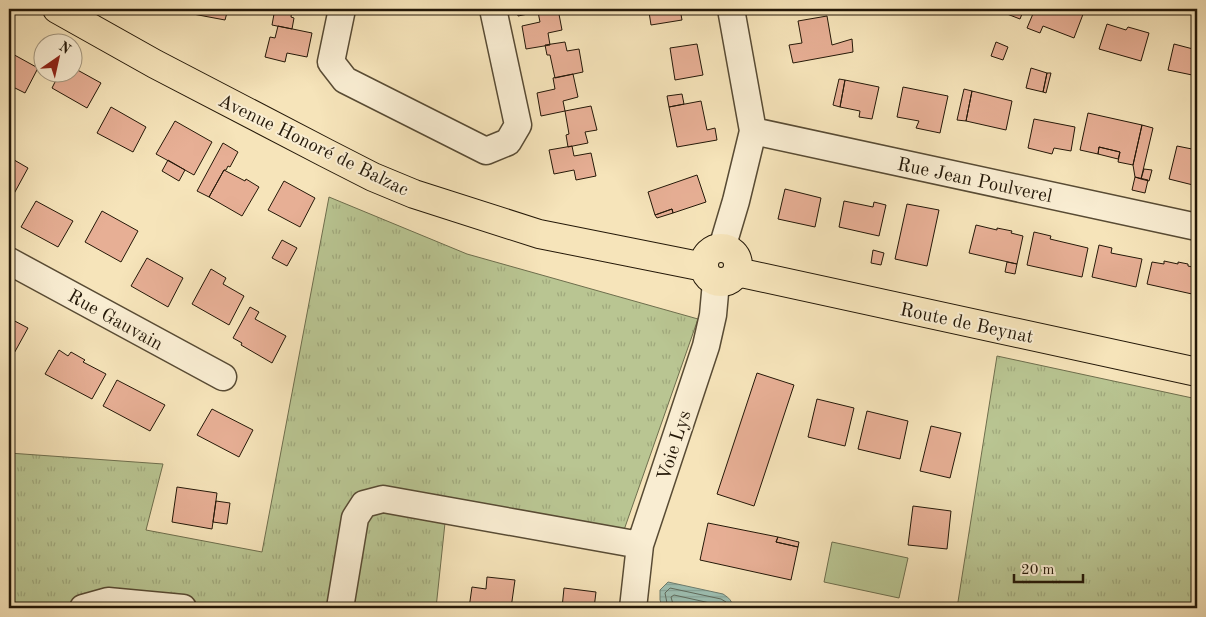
<svg xmlns="http://www.w3.org/2000/svg" width="1206" height="617" viewBox="0 0 1206 617" font-family="'Old Standard TT',serif">
<style>
.grass{fill:url(#grass-tufts);stroke:#6e6e4d}
.pitch{fill:#b9c592;stroke:#6e6e4d}
.water{fill:url(#water-rules);stroke:#6d7c6d}
.lines{fill:none;stroke-linecap:round;stroke-linejoin:round}
.shore{stroke:#606b5c;stroke-width:1}
.building{fill:#e7af95;stroke:#241808}
.minor-casing{stroke:#584b34;stroke-width:29}
.major-casing{stroke:#241808;stroke-width:30}
.minor{stroke:#f9edd2;stroke-width:26}
.major{stroke:#f6e4ba;stroke-width:28}
.labels{text-anchor:middle;stroke-width:4;stroke-linejoin:round;paint-order:stroke}
.street-label{font-size:19px;fill:#241808;stroke:#f9edd2}
</style>
<defs>
<pattern id="grass-tufts" width="24" height="20" patternUnits="userSpaceOnUse" patternTransform="scale(1.25)"><rect width="24" height="20" fill="#b9c592"/><path d="M3 7l-1-3M5 7V3M7 7l1-3M15 17l-1-3M17 17v-4M19 17l1-3" fill="none" stroke="#9fa87c"/></pattern>
<pattern id="water-rules" width="6" height="5" patternUnits="userSpaceOnUse" patternTransform="scale(1.25)"><rect width="6" height="5" fill="#9dbeb0"/><path d="M0 2.5h6" fill="none" stroke="#87a396"/></pattern>
</defs>
<rect width="100%" height="100%" fill="#f6e4ba"/>
<filter id="stains"><feTurbulence type="fractalNoise" baseFrequency=".004" numOctaves="4"/><feColorMatrix values="0 0 0 0 .2 0 0 0 0 .09 0 0 0 0 .02 0 0 0 .5 -.17"/></filter>
<radialGradient id="worn" r=".72"><stop offset=".6" stop-color="#630" stop-opacity="0"/><stop offset="1" stop-color="#630" stop-opacity=".3"/></radialGradient>
<!-- grass -->
<path class="grass" d="M329,197L467,254L698,319L617,550L445,523L436,608H9V453L163,464L146,530L262,552Z
M997,356L1197,399V608H957Z"/>
<!-- pitch -->
<path class="pitch" d="M832,542L908,558L899,598L824,582Z"/>
<!-- water -->
<path class="water" d="M668,582L723,594C729,598 733,601 732,608H663L660,600V590Z"/>
<g class="lines">
<!-- shore -->
<path class="shore" d="M668,608L665,593L670,588L721,599L726,602L728,608
M674,608L671,597L674,595L719,605L721,608"/>
</g>
<!-- building -->
<path class="building" d="M194,9H228L225,20L193,14Z
M262,9H292L291,17L294,18L292,29L272,25L274,14L261,11Z
M517,9H553L518,16Z
M553,9H558L562,30L548,33L550,45L526,49L522,26L540,22L538,12Z
M647,9H680L682,20L651,25L649,12H647Z
M994,9H1024L1020,19Z
M1035,9H1085L1074,38L1043,26L1040,33L1027,28Z
M827,16L832,45L852,39L853,52L793,63L789,45L802,43L798,21Z
M1107,24L1126,30L1128,27L1149,33L1141,61L1099,49Z
M278,26L312,33L307,57L287,53L285,62L265,57L270,37L275,38Z
M565,42L567,51L579,49L583,72L555,78L550,55H547L545,45Z
M996,42L1008,47L1003,60L991,56Z
M697,44L703,75L675,80L670,48Z
M1174,44L1193,49L1194,46H1197V76L1168,70Z
M9,52L38,68L25,93L9,85Z
M72,67L101,83L87,108L52,88L60,72H72Z
M1031,68L1047,73L1043,92L1026,88Z
M1047,73H1051L1046,93L1043,92Z
M573,74L578,97L563,101L565,111L541,116L537,93L555,89L553,78Z
M839,79L845,80L840,107L833,105Z
M845,80L879,87L872,119L859,117L860,111L840,107Z
M903,87L948,96L940,133L916,128L919,121L897,117Z
M964,89L972,91L966,121L957,120Z
M972,91L1012,101L1006,130L966,121Z
M682,94L684,104L669,107L667,96Z
M701,101L707,130L715,128L717,140L677,147L669,107Z
M591,106L597,130L585,132L588,143L568,147L566,135L569,134L565,111Z
M111,107L146,127L133,152L97,133Z
M1088,113L1142,125L1133,165L1118,162L1120,152L1099,147L1098,154L1080,150Z
M1034,119L1075,127L1071,151L1054,148L1052,154L1028,148Z
M175,121L212,142L194,175L156,154Z
M1142,125L1153,128L1141,179L1135,177L1133,165Z
M223,143L238,152L230,167L228,166L226,170H224L209,197L197,191Z
M572,146L574,156L591,153L596,176L576,180L574,170L554,174L549,150Z
M1177,146L1197,150V186L1169,179Z
M1099,147L1120,152L1118,159L1098,154Z
M9,157L28,168L10,201H9Z
M168,160L185,170L179,181L162,171Z
M1144,169L1152,170L1149,181L1141,179Z
M224,170L245,181L246,179L259,187L242,216L209,197Z
M697,175L706,202L673,213L672,209L655,215L648,192Z
M1135,177L1148,180L1145,193L1132,190Z
M284,181L315,198L300,227L268,210Z
M785,189L821,198L815,227L778,219Z
M36,201L73,221L58,247L21,227Z
M844,201L873,207L874,202L886,205L879,236L839,227Z
M907,204L939,210L927,266L895,259Z
M672,209L673,213L657,218L655,215Z
M102,211L138,231L121,262L85,242Z
M976,225L997,230V228L1012,231L1011,233L1023,236L1017,264L969,253Z
M1034,232L1051,236L1050,239L1088,248L1082,277L1027,265Z
M282,240L297,248L287,266L272,258Z
M1099,245L1112,248L1111,253L1142,259L1136,287L1092,277Z
M873,250L884,253L881,265L871,263Z
M147,258L183,278L168,307L131,286Z
M1164,261L1178,264V262L1188,264V266L1197,268L1192,294L1147,284L1152,262L1164,264Z
M1007,262L1017,264L1015,274L1005,272Z
M211,269L226,278L223,284L244,296L229,325L192,304Z
M250,307L259,312L255,319L286,336L272,363L241,345L242,343L233,338Z
M9,318L28,328L12,357L9,355Z
M59,350L68,356L71,352L85,360L83,362L106,374L92,399L45,374Z
M757,373L794,385L754,506L717,494Z
M117,380L165,405L150,431L103,406Z
M817,399L854,408L845,446L808,437Z
M212,409L253,430L239,457L197,435Z
M867,411L908,421L900,459L858,449Z
M931,426L961,433L950,478L920,471Z
M177,487L217,493L212,529L172,522Z
M216,501L230,503L227,524L213,522Z
M913,506L951,511L947,549L908,545Z
M708,523L778,537L776,542L798,547L791,580L700,560Z
M778,537L799,542L798,547L776,542Z
M487,577L515,580L511,608H469L472,587L486,589Z
M564,588L596,592L594,608H562Z"/>
<g class="lines">
<!-- minor casing -->
<g class="minor-casing">
<path id="minor" d="M342,9L331,62L345,80L486,151L508,142L518,125L493,9
M753,131L1197,227
M722,248L736,201L753,131L731,9
M9,261L223,377
M83,608L108,601L183,608
M340,608L355,518L364,504L383,499L640,545
M633,608L640,545L706,346L713,315L716,282"/>
</g>
<!-- major casing -->
<g class="major-casing">
<path id="major" d="M57,9L155,64L326,153L373,177L414,194L539,234L704,267
M704 265a17 17 0 1 1 34 0a17 17 0 1 1-34 0Z
M737,272L1197,372"/>
</g>
<!-- minor -->
<use href="#minor" class="minor"/>
<!-- major -->
<use href="#major" class="major"/>
</g>
<g class="labels">
<!-- street labels -->
<g class="street-label">
<text transform="translate(314 144) rotate(26)" y="7">Avenue Honoré de Balzac</text>
<text transform="translate(975 179) rotate(12)" y="7">Rue Jean Poulverel</text>
<text transform="translate(116 319) rotate(29)" y="7">Rue Gauvain</text>
<text transform="translate(967 322) rotate(12)" y="7">Route de Beynat</text>
<text transform="translate(673 445) rotate(-72)" y="7">Voie Lys</text>
</g>
</g>
<!-- margin -->
<rect width="1206" height="617" fill="none" stroke="#f6e4ba" stroke-width="30"/>
<rect x="10" y="10" width="1186" height="597" fill="none" stroke="#241808" stroke-width="2.5"/>
<rect x="15" y="15" width="1176" height="587" fill="none" stroke="#241808"/>
<!-- north arrow -->
<g transform="translate(58 58) rotate(34)"><circle r="24" fill="#f9edd2" stroke="#a49881"/>
<path d="M0-4L9 19L0 12L-9 19Z" fill="#8f2418"/>
<text y="-8" font-size="14" font-weight="bold" text-anchor="middle" fill="#241808">N</text>
</g>
<!-- scale -->
<path d="M1014 574v8h69v-8" fill="none" stroke="#241808" stroke-width="2.5"/>
<text x="1021" y="574" font-size="15" fill="#241808" stroke="#f9edd2" stroke-width="4" paint-order="stroke">20 m</text>
<rect width="100%" height="100%" filter="url(#stains)"/>
<rect width="100%" height="100%" fill="url(#worn)"/>
</svg>
